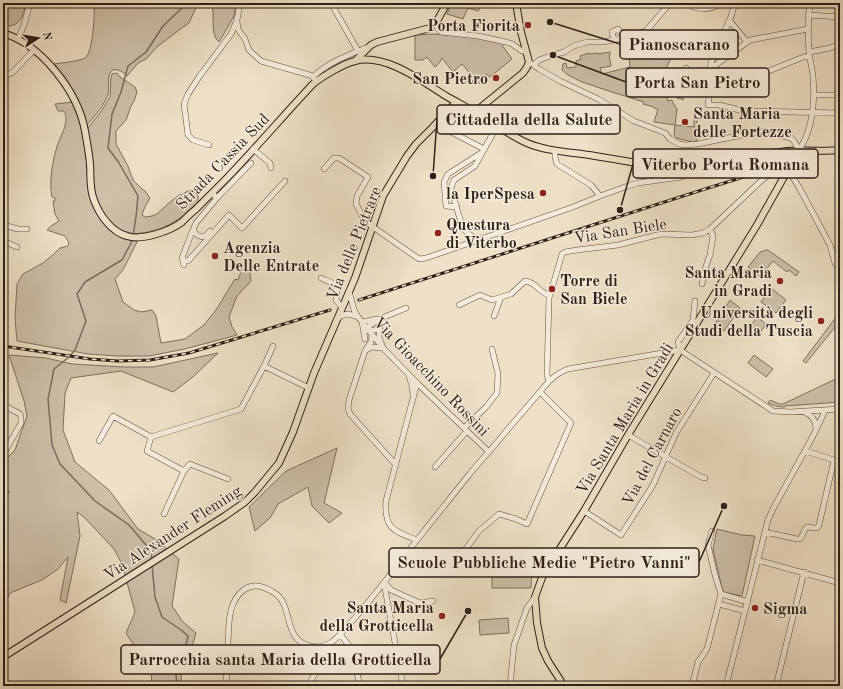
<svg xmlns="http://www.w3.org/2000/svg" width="843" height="689" viewBox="0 0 843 689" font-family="'Old Standard TT',serif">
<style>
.green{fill:#cec0a9;stroke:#7e7060}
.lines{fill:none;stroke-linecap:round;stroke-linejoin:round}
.stream{stroke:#7a6c5d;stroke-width:1.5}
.minor-casing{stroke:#5e5043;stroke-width:6}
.major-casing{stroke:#2d1f17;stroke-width:8}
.minor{stroke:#f5ecdb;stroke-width:5}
.major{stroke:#efe1c7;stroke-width:6}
.rail-casing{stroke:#2d1f17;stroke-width:3}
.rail{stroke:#f5ecdb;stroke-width:1.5;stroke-dasharray:4.5;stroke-linecap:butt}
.poi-dot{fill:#8f2418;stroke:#f5ecdb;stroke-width:1.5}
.labels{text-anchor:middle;stroke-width:3;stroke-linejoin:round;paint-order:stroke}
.poi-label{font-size:16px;font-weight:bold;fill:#2d1f17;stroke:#f5ecdb;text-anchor:end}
.street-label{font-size:16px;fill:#2d1f17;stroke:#f5ecdb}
.leader{fill:none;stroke:#2d1f17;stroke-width:1.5}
.callout-dot{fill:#2d1f17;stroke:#f5ecdb;stroke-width:1.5}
.callout{fill:#f5ecdb;stroke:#2d1f17;stroke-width:1.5}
.callout-label{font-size:17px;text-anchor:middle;font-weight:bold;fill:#2d1f17}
</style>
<rect width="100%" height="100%" fill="#efe1c7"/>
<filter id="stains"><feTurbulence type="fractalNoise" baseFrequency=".005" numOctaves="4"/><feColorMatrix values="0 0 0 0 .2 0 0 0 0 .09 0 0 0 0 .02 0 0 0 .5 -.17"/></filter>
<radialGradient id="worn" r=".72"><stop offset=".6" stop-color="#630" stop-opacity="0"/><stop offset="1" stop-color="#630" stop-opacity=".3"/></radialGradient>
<!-- green -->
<path class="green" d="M3,3H26C23,16 20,29 3,25Z
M94,3H198L189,23L179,30L157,47L146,59L138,63L127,76C124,73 118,68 113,70C105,74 111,90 107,97C102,108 94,117 86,126L70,87L54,64C61,63 80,61 85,58C93,53 95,13 94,3Z
M211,3H236L234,16L219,42C209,34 216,15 211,3Z
M452,3H482L478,11L468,8L463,19L447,14Z
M434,34L478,38L500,42L512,59L490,77L486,74L482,77L484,79L479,84L462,64L453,72L442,58L441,59L440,62L435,67L427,57L423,60H415V35Z
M668,44L669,45L667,50L673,54L665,71L670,74L657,93L664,95L665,92H666V85L669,84L685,88L683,100L680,98L678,99L676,94L667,98L668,101L672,100L673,103L677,109L675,125L694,127V119H697V141L692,142L676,138L674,135L675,125L654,122L658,109L654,108V107L643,104L644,102L615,93L582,82L568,75L562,70L563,64L566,63L567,68L576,67V61L581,59L580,56L589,53V54L598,53V54L610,52V55H609L611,66L600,68L602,74L630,67L629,55L660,46V47L666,46V45Z
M117,73L120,77L135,87L137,92L134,101L131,106L126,120L116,131V144L128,166L131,175L134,181L142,189L145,191L150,198L144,209L142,215L145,217L152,216L157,214L169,203L178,196L188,191L193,190L198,196V202L179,219L163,228L148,232L134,234L125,232L115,226L104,215L95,198L87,129L100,113L110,97L111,78L112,74Z
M73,102C77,111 81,121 83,131C85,142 86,154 87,165C88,183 87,203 100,218C103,222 108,225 112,228C121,236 125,239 136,241L137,242L123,270L115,279L123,302L134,310L141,312L152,310L156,316L161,343L185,339L204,325L216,310L235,279L238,280L245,260L249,267L251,281L237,296L229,317L232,327L237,335L185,349L149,356H118L88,354L17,341L15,319L17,284L23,274L43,263L54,254L60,248L68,246L69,243L65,236L47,230L51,226L59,221L55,214L53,201H55V198L52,197C49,183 52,164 56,150C58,140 67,128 66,117C66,117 65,112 64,111H58L55,104Z
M766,250H768L799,272L796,276L789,270L787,272L773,261L760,277L748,267L760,252Z
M771,288L786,300L776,313L761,302Z
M730,300L740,308L724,331L715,324Z
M840,312V324L836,326L806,363L803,361Z
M757,317L766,324L757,337L748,329Z
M218,353L194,376L173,392L121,371L71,378L65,393L63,430L75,462L109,490L138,529L155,539L179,559L172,606L183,622L196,633L190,653L181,675L182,686H152L151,671L126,633L135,612L122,564L114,549L84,517L77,512L80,536L66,603L60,600L68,557L58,569L42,580L10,593L3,608V499L10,492L3,487V462L15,450L27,416L24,401L9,355L46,358L72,364L124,367H153Z
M754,355L773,369L766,377L748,363Z
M840,377V402L785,406V407C778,407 774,406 768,403L770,400L779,404H783Z
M337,448L324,503L342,513L329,523L312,506L308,487L278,504L270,518L255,531L249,507L286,471Z
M717,529L742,535L755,536L742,596L723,592L713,549Z
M492,564L532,565L531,588H492Z
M508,618L509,633L480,635L479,620Z"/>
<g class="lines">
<!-- stream -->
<path class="stream" d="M133,236L136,217L138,196L119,163L108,148L112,114L121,92L128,66L146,52L163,26L187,3
M132,240L131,243L122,260L85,282L77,294L86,321L75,350L69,357L54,369L48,399L52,445L60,464L95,501L129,525L151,551L152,559
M152,565L155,597L162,617L181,630L188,636L184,654L175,663L177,686"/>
<!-- minor casing -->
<g class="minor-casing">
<path id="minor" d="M331,3L358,51
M685,3C697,10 710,11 722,3
M808,15L840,17
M237,21L238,29L245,39L249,50L261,61L313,76L316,82
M437,21V28L441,32L478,36L506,42L512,44L522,51H526
M730,21L747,42
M18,39L24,25L30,3
M614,40L612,32L618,29L624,38
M809,52L830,48L840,44
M529,62L539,69L560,81L598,99L634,121L665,133L670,139L679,144L685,145L698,144L761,131L791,138L794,141L799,150
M534,65L539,60L553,55L564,52L574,46L587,42H603L622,38L646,31L670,3
M686,68C683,72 682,77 685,81L702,85H705L707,83C745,86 775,67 809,55
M710,69C712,51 723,37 729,21C732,16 733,9 735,3
M3,77L13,72L34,50
M313,77C328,62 349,55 368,47
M707,83L710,69L750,40L808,29
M711,83L708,105H719L744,111L840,113
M814,95H840
M436,124L484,149
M209,145L193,140L188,135L184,104L188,94L199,77L231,34L237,20L240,3
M253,149L270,163L271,168
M799,150C813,129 815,101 813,76C812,68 810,60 809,52C808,36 808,19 810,3
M555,151V157L557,164L591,185L600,196
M324,169L334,158H339L368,177L357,196L356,204L365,221L373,227L419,259L426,258L573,207L600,196L628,186L638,183L681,177L698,171
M217,198L251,163
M457,207L446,206L444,182L448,174L481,153
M3,225L18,229H27
M193,230L197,235L202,237L205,236L210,231
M478,240C473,237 468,234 465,230C459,221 455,200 451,189L452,185L454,180L475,166L497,126
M3,241L17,247
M182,258L185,261H188L229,215L242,228L285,181
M184,265L182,258L192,232L196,223L217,198L212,193
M321,278C336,285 339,283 336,300L342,308
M702,284L706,266L710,255L713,236L710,229
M349,291L354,310L358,317L383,348L417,383L489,452
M459,305L480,295L492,300L511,294L525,281C537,282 538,293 550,295
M494,316L501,297
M337,319C344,313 349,313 358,317
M380,326L375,330L368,331L370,325L382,318L406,308
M372,335L371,342L365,351L349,400L348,408L350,414L396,465
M365,339L362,322L377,319
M366,350L372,347L383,348L379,337L380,325
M680,350L773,411L790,412L840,409
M680,350L678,342L693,320L695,301
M264,366L273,346
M409,376L412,386L413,394
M549,381L547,375L549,298L555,278L562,254L565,252L577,250L618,245L661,234L692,235L703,233L710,229L763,179L776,170H788L799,187L830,245L835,263L840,271
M3,405L20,414L21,418V423L3,455
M804,412C812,415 816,421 816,429
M464,428L486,407L497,393L498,374L492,349
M628,435L701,477L705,478
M99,441L113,416L151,437
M435,467L467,431
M184,471L147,451L151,437L241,409L264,366L309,388
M584,511L621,535L653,485L676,433L714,373
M164,514L184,471L190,464L228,479
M765,532L797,539H800C804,535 803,530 807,527L814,528H817L819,525L834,460L805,451
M417,540C394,531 384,529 386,501L417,383
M459,558L479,531L499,514L516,519L527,524L571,423L540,392
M757,560L840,583
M384,583L403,686
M385,583L391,590L420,603L433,601
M721,594L748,602
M719,604L745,611
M340,634L351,648L360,686
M228,686C224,672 227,658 228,644C229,625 227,601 245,589C254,583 265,587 273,592C295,604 281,639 310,646C330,651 341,633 353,620C376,594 396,567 417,540C434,519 451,497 468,476C479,462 492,449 503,435C515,421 527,407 539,393C544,387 550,379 558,374C561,372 565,370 568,369L680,350
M308,686L329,649L330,644
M510,686L514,645L527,608L535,597
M692,686L698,662L707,649L721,594L715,575L708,545L712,531
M726,686L768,520L773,509L813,436L825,411
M776,686L804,572
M840,686V685"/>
</g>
<!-- major casing -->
<g class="major-casing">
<path id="major" d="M3,33C42,45 78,92 85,131C87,142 89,153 90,164C91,176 89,188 94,200C99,214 111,232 127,236C142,241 170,231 182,222C186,218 190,214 195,210C205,200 215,190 225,180C255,149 283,116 313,84C323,76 343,64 355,61C385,53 422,81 446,96C456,102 467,107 478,114C493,123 511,136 527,143C548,152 573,152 595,156C614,159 633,162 652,166C661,167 670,170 679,170C713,172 746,157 780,152C800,149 820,152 840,150
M355,61L371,45L377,42L430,28L437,21L447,3
M476,112L481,107L523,73L527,67L529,62L521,32L516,3
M3,657L225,516L245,502L255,492L279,463L293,432L314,373L355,278L383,196L407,156L416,144L433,127L456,102
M564,686L548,661L542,648L537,623L535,597L543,575L584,511L628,435L757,225L799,150"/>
</g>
<!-- minor -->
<use href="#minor" class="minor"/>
<!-- major -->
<use href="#major" class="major"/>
<!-- rail casing -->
<g class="rail-casing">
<path id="rail" d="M359,300L705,189L785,164
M3,346L90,359L118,361L150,360L189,353L330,310"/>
</g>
<!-- rail -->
<use href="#rail" class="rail"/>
</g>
<!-- markers -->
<g class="poi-dot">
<circle cx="528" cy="25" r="4"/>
<circle cx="496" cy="78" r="4"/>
<circle cx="685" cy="122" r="4"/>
<circle cx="543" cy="193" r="4"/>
<circle cx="438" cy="233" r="4"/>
<circle cx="215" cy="256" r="4"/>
<circle cx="780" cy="281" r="4"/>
<circle cx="552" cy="289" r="4"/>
<circle cx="821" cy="321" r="4"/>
<circle cx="755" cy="608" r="4"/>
<circle cx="442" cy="616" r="4"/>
</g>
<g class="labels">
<!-- poi labels -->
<g class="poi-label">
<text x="520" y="31">Porta Fiorita</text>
<text x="488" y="84">San Pietro</text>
<text x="693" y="119" text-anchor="start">Santa Maria<tspan x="693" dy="18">delle Fortezze</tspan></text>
<text x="535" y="199">la IperSpesa</text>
<text x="446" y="230" text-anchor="start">Questura<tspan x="446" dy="18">di Viterbo</tspan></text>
<text x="223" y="253" text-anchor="start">Agenzia<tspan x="223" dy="18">Delle Entrate</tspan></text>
<text x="772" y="278">Santa Maria<tspan x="772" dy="18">in Gradi</tspan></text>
<text x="560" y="286" text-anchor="start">Torre di<tspan x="560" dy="18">San Biele</tspan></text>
<text x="813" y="318">Università degli<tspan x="813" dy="18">Studi della Tuscia</tspan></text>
<text x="434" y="613">Santa Maria<tspan x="434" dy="18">della Grotticella</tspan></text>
<text x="763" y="614" text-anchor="start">Sigma</text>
</g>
<!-- street labels -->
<g class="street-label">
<text transform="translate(222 161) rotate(-46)" y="6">Strada Cassia Sud</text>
<text transform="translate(620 230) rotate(-9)" y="6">Via San Biele</text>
<text transform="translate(353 243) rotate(-68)" y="6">Via delle Pietrare</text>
<text transform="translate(432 376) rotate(46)" y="6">Via Gioacchino Rossini</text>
<text transform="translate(624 418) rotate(-59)" y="6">Via Santa Maria in Gradi</text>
<text transform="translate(651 456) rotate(-62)" y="6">Via del Carnaro</text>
<text transform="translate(172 532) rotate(-33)" y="6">Via Alexander Fleming</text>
</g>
</g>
<!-- callouts -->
<path class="leader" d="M550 22L620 44M553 55L626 82M433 176L437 119M620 210L633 164M724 506L699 562M468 611L440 659"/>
<g class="callout-dot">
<circle cx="550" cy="22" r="4"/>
<circle cx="553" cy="55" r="4"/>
<circle cx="433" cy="176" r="4"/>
<circle cx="620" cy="210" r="4"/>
<circle cx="724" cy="506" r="4"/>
<circle cx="468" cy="611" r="4"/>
</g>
<g class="callout">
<rect x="620" y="30" width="118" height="29" rx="4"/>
<rect x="626" y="68" width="143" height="29" rx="4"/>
<rect x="437" y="105" width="183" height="29" rx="4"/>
<rect x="633" y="149" width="185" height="29" rx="4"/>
<rect x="389" y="548" width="310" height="29" rx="4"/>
<rect x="121" y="645" width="319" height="29" rx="4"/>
</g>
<g class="callout-label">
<text x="679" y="50">Pianoscarano</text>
<text x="697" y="88">Porta San Pietro</text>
<text x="529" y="125">Cittadella della Salute</text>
<text x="725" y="170">Viterbo Porta Romana</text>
<text x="544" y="568">Scuole Pubbliche Medie "Pietro Vanni"</text>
<text x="280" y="665">Parrocchia santa Maria della Grotticella</text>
</g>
<!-- margin -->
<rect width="843" height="689" fill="none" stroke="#efe1c7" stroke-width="16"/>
<rect x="4" y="4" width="835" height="681" fill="none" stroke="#2d1f17" stroke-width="2"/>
<rect x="8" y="8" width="827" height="673" fill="none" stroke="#2d1f17"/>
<!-- north arrow -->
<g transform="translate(38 38) rotate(78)" stroke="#f5ecdb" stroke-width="3" paint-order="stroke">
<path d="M0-3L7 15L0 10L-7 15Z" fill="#2d1f17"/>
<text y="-6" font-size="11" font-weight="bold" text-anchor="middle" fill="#2d1f17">N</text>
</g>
<rect width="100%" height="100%" filter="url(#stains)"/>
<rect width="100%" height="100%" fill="url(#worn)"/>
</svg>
